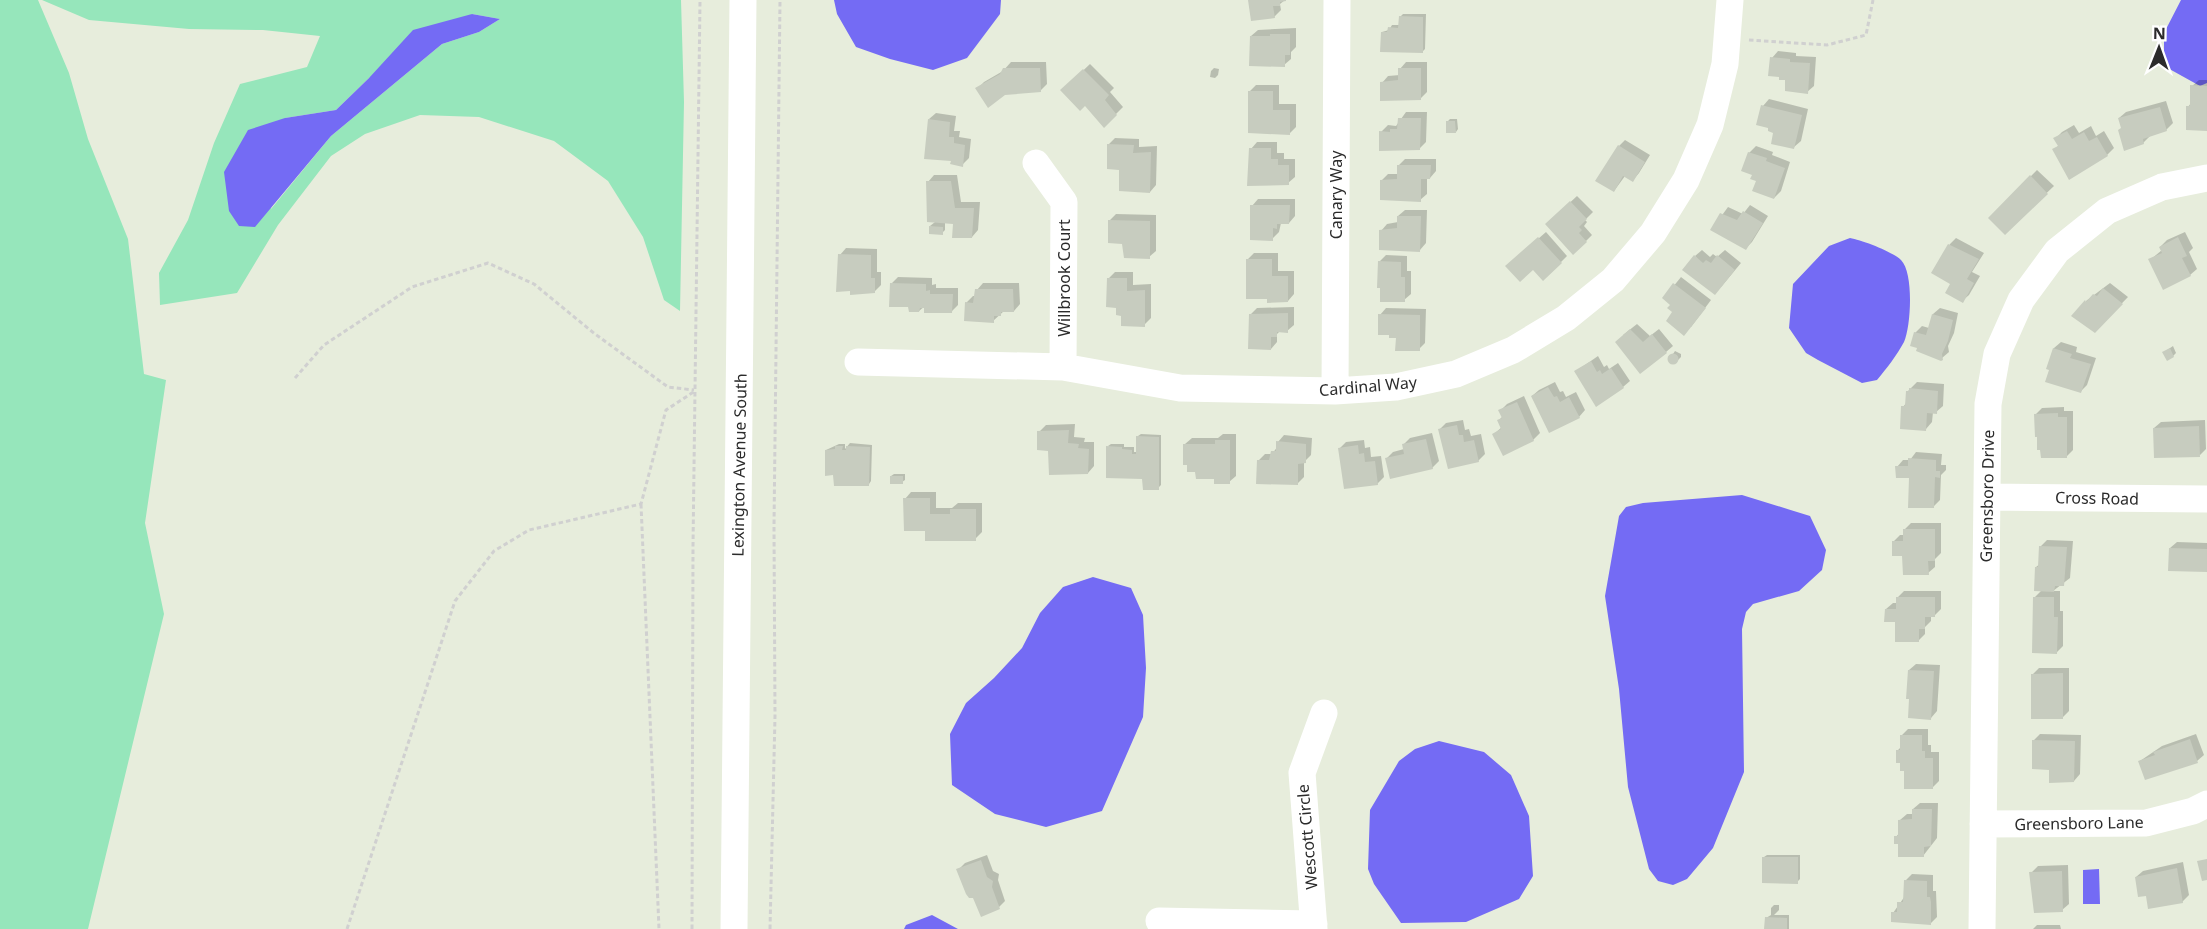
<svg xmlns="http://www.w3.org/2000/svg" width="2207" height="929" viewBox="0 0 2207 929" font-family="'Noto Sans',sans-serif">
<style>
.green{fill:#96e6bb;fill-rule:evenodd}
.water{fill:#746bf4}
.shadow{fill:#0003}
.building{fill:#c7ccbf}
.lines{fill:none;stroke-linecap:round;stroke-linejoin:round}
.path{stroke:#d0d0d0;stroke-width:3;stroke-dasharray:4.5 3;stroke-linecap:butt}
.minor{stroke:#fff;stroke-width:27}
.labels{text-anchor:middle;stroke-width:5;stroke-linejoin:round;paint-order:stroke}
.street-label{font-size:16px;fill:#2b2b2b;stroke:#fff}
</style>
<rect width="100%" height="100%" fill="#e7eddc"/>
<!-- green -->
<path class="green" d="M0,0H38L69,73L88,139L128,239L144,374L166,380L145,523L164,614L88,929H0Z
M42,0H681L684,102L680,311L664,300L643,237L608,181L554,141L479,117L420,115L365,134L331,156L278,225L237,293L160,305L159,273L188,220L214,143L240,84L307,67L320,36L263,30L189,29L89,20ZM472,14L500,19L479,32L442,44L331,136L271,209L285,118L336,110L369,78Z"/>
<!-- water -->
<path class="water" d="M834,0H1001L1000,14L967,58L933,70L890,59L856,47L837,14Z
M2181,0H2207V83L2200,86L2164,66V33Z
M472,14L500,19L479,32L442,44L331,136L255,227L239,226L229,211L224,172L248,130L285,118L336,110L369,78L413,30Z
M1850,238C1862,240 1893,252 1901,260C1914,273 1911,326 1904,342C1897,355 1887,368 1877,380L1862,383L1818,360L1806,353L1789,328L1793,284L1829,246Z
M1742,495L1810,516L1826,550L1822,570L1799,591L1753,604L1746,612L1742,629L1744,772L1713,848L1687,879L1673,885L1658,881L1649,869L1628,787L1619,689L1605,596L1619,516L1626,507L1643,503Z
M1093,577L1131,588L1143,615L1146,668L1143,717L1102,811L1046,827L995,814L952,785L950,734L966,703L994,678L1022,648L1040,613L1063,587Z
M1439,741L1484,752L1511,775L1529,816L1533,876L1519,899L1466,922L1401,923L1374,884L1368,869L1370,810L1399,761L1415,749Z
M2099,869L2100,904H2083V870Z
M932,915L958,929H904L906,925Z"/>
<!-- shadow -->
<path class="shadow" d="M1250,0H1285L1280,4L1281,10L1274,17Z
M1403,14H1426L1425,49L1422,52L1382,32L1389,30L1392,25H1400V17Z
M1296,28V47L1291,52V59L1284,65L1251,36L1258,30Z
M1778,51L1796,53V56L1816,57L1814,86L1807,92L1787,79L1772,58Z
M1011,62H1046L1047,84L1040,91L977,89L984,82L1003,71Z
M1406,62H1427V92L1421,98L1382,83L1388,76L1400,75V69Z
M1090,64L1114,88L1110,92L1123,107L1104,126L1069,84Z
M1214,68L1219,69L1218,75L1215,78L1210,77L1211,71Z
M2199,80H2207V129L2188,107L2191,103L2192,86Z
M1256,85H1279V104H1296V127L1290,133L1250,91Z
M1769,99L1808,109L1801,141L1794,147L1763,106Z
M2166,101L2173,123L2166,130L2150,136L2143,143L2122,127L2119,118L2126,112Z
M1406,112H1427L1426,142L1419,149L1381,132L1388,125L1396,126Z
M936,113L956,116L954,131H960L959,137L971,139L969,158L962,165L953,159L929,119Z
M1450,119H1457L1458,129L1456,132L1447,122Z
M2074,125L2079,133L2091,126L2096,136L2104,131L2114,148L2107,155L2054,150L2059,145L2055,139L2062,132Z
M1115,138L1139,139V147L1157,146L1156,185L1150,192L1121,168L1108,145Z
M1625,140L1650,155L1639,173L1633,180L1625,176L1614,191L1619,146Z
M1257,142H1277V153H1284V159H1295V177L1288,183L1251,149Z
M1756,146L1773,152L1772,155L1790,162L1781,191L1774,198L1758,180L1749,153Z
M1405,159H1436V171L1430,178H1427V194L1420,200L1381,181L1388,174H1398V166Z
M2037,170L2054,186L2005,233L1990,218Z
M934,175H957L961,202H980L978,230L972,237L954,223L945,222V230L942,233L930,226L935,222L928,182Z
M1577,196L1593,212L1585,220L1587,222L1584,226L1592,235L1586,241L1547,224Z
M1258,199H1295V216L1289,223H1281L1279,232L1272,239L1252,206Z
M1750,205L1768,216L1752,242L1746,248L1712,229L1728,207L1743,214Z
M1405,210H1427L1426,243L1420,250L1381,231L1387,224L1398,222V216Z
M1116,214L1156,215V251L1149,257L1124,243L1109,221Z
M1546,232L1567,256L1561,262L1534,268L1514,260Z
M2185,232L2193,248L2189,252L2197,269L2190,275L2150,260L2162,250L2160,247L2167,240Z
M1956,238L1984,253L1972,272L1980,276L1969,295L1962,301L1952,284L1933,272L1950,244Z
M846,248L877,249V272H881V285L874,292L840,255Z
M1702,250L1710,257L1713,254L1717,257L1725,250L1741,263L1721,287L1695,256Z
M1254,253H1278V271H1294V294L1288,301L1248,259Z
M1386,255L1407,256V271H1411V294L1404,300L1379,262Z
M1115,272H1133V285L1151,284V318L1144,325L1122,314L1109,278Z
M898,277L932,278V285L936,284V288H958V305L952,311L925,306L919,311L892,283Z
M1681,277L1711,300L1691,327L1674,312L1672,304L1664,298Z
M983,283H1019L1020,304L1014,311H1004L993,321L966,303L973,296H975L977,290Z
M2110,283L2128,297L2095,331L2086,301Z
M1294,307V325L1287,331H1280L1277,334V342L1271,349L1251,314L1257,308Z
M1386,308L1426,309L1425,343L1419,349L1380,315Z
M1940,308L1958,313L1954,333L1948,346L1949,352L1942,358L1919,346L1915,333L1922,326L1929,328L1933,314Z
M1637,324L1650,336L1659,329L1673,346L1666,352L1623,335Z
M2061,342L2077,347L2076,352L2096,358L2087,385L2081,391L2048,368L2054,348Z
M2173,346L2176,353L2173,356L2164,352Z
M1675,351L1681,354V357L1675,363L1669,360Z
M1598,356L1604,367L1607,365L1609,369L1618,363L1630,381L1623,387L1575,372Z
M1555,382L1560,392L1563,391L1566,397L1576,392L1585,410L1579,417L1532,396L1539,390Z
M1917,382L1944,384L1943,406L1936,412H1933L1932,422L1926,429L1903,407L1907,402V392Z
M1524,396L1540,433L1533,440L1494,434L1502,427L1499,420L1503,416L1500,411L1507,404Z
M2064,407V411H2073V450L2067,456L2036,414L2042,408Z
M1463,420L1465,430L1469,429L1471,436L1481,434L1485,454L1478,461L1439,430L1446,423Z
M2205,420L2206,449L2200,455L2154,428L2161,422Z
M1075,424L1074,437L1085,438L1084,442H1094V466L1088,473L1050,449L1039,432L1046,425Z
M1432,433L1439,461L1432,468L1387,458L1393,452L1404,449L1403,445L1410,438Z
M1141,434L1161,435V485L1158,488L1108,446L1111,444H1124V447H1134V452H1138V436Z
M1223,434H1236V476L1229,482L1197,470L1185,444L1192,438H1218Z
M1284,435L1312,438L1311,455L1304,462V477L1297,484L1258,461L1265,454H1272L1278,446V442Z
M1364,440L1365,448L1370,447L1371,457L1381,456L1384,477L1377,484L1340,448L1346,442Z
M850,443L872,445L871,481L869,484L826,450L839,444H845V449Z
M1916,452L1942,454L1941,465H1946V470L1941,475L1940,500L1933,507L1911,476L1897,467L1903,460H1910Z
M894,474H905V480L902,482L891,476Z
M911,492H936V508H952L958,503H982V532L975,539L927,530L905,499Z
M1911,523H1941V553L1935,559V567L1928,573L1904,554L1893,542L1900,535H1904V530Z
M2047,540L2073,541L2070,578L2053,591H2060V611H2063V646L2056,653L2034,598L2042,590L2036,567L2040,564L2041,546Z
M2177,542L2207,543V570L2170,548Z
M1904,591H1941V609L1934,616H1931V621L1925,627V634L1918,641L1886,609L1893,603H1898V597Z
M1916,664L1940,665L1937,711L1931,718L1909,670Z
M2039,668H2069V711L2062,718L2033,674Z
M1908,729H1928V745H1931V752H1939V781L1932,788L1905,770L1901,762L1898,750L1901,747L1902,735Z
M2040,734L2081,735L2080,774L2074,781L2051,768L2033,741Z
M2196,734L2204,755L2197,761H2140L2162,746Z
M1920,803H1938L1937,838L1923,856L1896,837L1900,832V820L1907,814H1913V809Z
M987,855L993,871L999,874L998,880L1005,901L999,907L974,896L958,870L965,863Z
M1767,855H1800V879L1797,882L1764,857Z
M2183,862L2189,895L2182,902L2147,894L2136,877L2143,871Z
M2068,865L2069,904L2062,910L2031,873L2038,866Z
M1912,874L1933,875V891H1936L1937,917L1931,923L1893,913L1905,896V881Z
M1774,905H1779V910L1774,915H1789V929H1766V918L1771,915V908Z
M2037,925H2060L2061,929H2033Z"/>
<!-- building -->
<path class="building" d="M1248,0H1286V1L1280,2V6H1273L1275,18L1251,21Z
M1399,16L1423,17V53L1380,52L1381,32H1387L1388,27L1398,28Z
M1270,34H1290V55H1285V67L1249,66L1250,36H1270Z
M1770,57L1790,59V62L1810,63L1808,94L1785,91V80H1779V77L1768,76Z
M1003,68H1040L1041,92L1005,95L988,108L975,88L1000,74Z
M1398,68H1421V100L1380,101V82L1398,80Z
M1083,69L1109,95L1105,100L1117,115L1104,128L1085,106L1080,111L1060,90Z
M2190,85L2207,86V131L2186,130V106H2190Z
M1248,91H1273V110H1290V135L1248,133Z
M1761,105L1802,115L1794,149L1771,144L1773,133L1768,131V128L1756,125Z
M2160,107L2167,131L2143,139L2144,144L2124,151L2118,130L2121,128L2118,118Z
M1398,118H1421L1420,150L1379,151V131L1390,132V129H1397Z
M928,119L950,122L949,137H954V143L965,145L963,167L950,164L951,161L924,159Z
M1446,121H1455L1456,133H1446Z
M2067,131L2072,139L2084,132L2089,141L2097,137L2108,156L2069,180L2052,149L2058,146L2053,138Z
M1107,144L1134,145L1133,153L1151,152L1150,193L1119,191V170L1107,169Z
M1618,145L1645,162L1633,182L1623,176L1614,192L1595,181Z
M1249,148H1271V159H1278V165H1289V185L1247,186Z
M1748,152L1767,158L1766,161L1785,168L1774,199L1752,191L1756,181L1750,179L1752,175L1741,171Z
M1397,165H1431L1430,179H1421V202L1380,200V180L1397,179Z
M2030,175L2048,194L2005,235L1988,218Z
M926,181H951L955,208H974L972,238H952L953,224L927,222Z
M1570,201L1587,219L1579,227L1582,230L1579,233L1587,242L1573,255L1545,224Z
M1250,205H1290L1289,224H1277V229L1273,228V241L1250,240Z
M1743,211L1763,223L1746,250L1710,230L1720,213L1737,220Z
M1397,216H1421L1420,252L1379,250V230L1397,228Z
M1108,220L1150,221V259L1124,258L1122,244L1108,243Z
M929,226L943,227V235L929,234Z
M1538,237L1562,263L1543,281L1533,270L1520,282L1505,266Z
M2178,237L2187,256L2182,258L2191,276L2163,290L2148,259L2162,253L2159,247Z
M1948,244L1979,259L1967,279L1974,283L1963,303L1945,293L1950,284L1931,273Z
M838,254L871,255V278H875V293L850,295V291L836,292Z
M1694,255L1703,263L1706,260L1711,263L1717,255L1735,270L1715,295L1682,270Z
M1246,259H1272V276H1288V302L1267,303V299H1246Z
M1378,261L1401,262V277H1405V302H1380V288H1377Z
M1107,278H1127V291L1145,290V327L1121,326V316L1116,315V308L1106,307Z
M890,283L926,284V291L930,290V294H953L952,313H924V308H920L919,312H909L908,307H889Z
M1673,283L1706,308L1684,336L1666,321L1672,312L1667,308L1670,305L1662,298Z
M2103,288L2123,304L2095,333L2071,316L2085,300L2086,302L2093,294L2097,296Z
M975,289H1013L1014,312H1001V316H994V323L964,321L965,302L973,303Z
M1288,313V333L1277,332V337H1271V350L1248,349L1249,314Z
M1378,314L1420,315V351H1395L1396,338H1389V335H1378Z
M1932,314L1953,320L1948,341L1942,354L1943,360L1941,361L1916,351L1917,348L1910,346L1914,332L1926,335Z
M1630,329L1643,342L1652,334L1667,353L1640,374L1615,342Z
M2053,348L2072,354L2070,358L2091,364L2081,393L2045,382L2049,370L2046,369Z
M2170,348L2174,357L2167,361L2162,352Z
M1667.5 359a5.5 5.5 0 1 1 11 0a5.5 5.5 0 1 1-11 0Z
M1591,361L1597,372L1600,370L1602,374L1611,368L1624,388L1596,407L1574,371Z
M1548,387L1554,397L1557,396L1560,402L1569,397L1580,418L1549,433L1531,396Z
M1909,388L1938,391L1937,414L1927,413L1926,431L1900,429L1901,406H1905L1906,391H1909Z
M1517,402L1534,441L1503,456L1492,434L1501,429L1497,420L1502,418L1498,410Z
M2058,413V417H2067V458H2041L2040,450H2037V437H2035L2034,414Z
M1457,425L1459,435H1463L1464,442L1474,440L1479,462L1448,469L1438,429Z
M2199,426L2200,457L2154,458L2153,428Z
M1069,430L1068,443L1079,444L1078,448L1089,449L1088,474L1049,475L1048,451L1037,450V431Z
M1136,436L1159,437V490H1143L1142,479L1106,478V446L1122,447V449L1132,450V454H1136Z
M1426,439L1433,469L1390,479L1385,458L1404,454L1402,444Z
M1215,440H1230V484H1214V479H1196L1195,472H1187V465H1183V444H1215Z
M1276,441L1306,444V463L1298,464V485L1256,484L1257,460H1269L1271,451H1276Z
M1358,445L1359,454L1364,453L1365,462L1375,461L1378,485L1344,489L1338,448Z
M835,446H843L842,450H846V446L870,447L869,486H834L833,475L825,476V450L835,449Z
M1908,458L1936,460V471H1940V478L1935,477L1934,508H1908L1909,478H1896L1895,466H1908Z
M890,476H903V484H890Z
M903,498H930V514H950V509H976V541H925V531H904Z
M1903,529H1935V561H1928L1929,575H1903L1902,556H1892V541H1903Z
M2039,546L2067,547L2064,586H2055L2054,592L2034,591L2035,567H2038Z
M2169,548L2207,549V572L2168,571Z
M1896,597H1935V617H1925V629H1919V642H1895V622H1884L1885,609H1896Z
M2033,597H2054V617H2058L2057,654L2032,653Z
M1908,670L1934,671L1931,720L1908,718L1909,699H1906Z
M2063,673V719H2031V674Z
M1900,735H1922V751H1925V758H1933V789H1904V771H1900V763H1896V750H1900Z
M2190,739L2198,763L2145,780L2138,761L2155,755L2153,752Z
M2032,740L2075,741L2074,782L2049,783V770L2032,769Z
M1912,809H1932L1931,846L1924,847V857H1898V844H1894V836H1898V820L1912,819Z
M1762,857H1798V884L1762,883Z
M2207,859V880L2202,881L2197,861Z
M981,860L987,877L993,881L992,887L1000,909L981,917L973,898H969L966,894L956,869Z
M2177,868L2183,903L2148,909L2146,896L2138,897L2135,877Z
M2062,871L2063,912L2034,913L2029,872Z
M1904,880L1927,881V897H1930L1931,902V925L1891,922V912H1897V902H1903Z
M1765,917L1787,918V929H1764Z"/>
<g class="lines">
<!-- path -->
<path class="path" d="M1749,40L1827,45L1866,35L1873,0
M295,378L324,345L412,287L488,263L534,284L595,334L668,387L694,390
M641,504L659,929
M347,929L455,601L494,551L529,530L641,504L666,410L695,391
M692,929L693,546L700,0
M770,929L775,716L774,527L780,0"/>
<!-- minor -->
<path class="minor" d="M1036,163L1064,202L1063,367
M858,362L1063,367L1180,388L1335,391L1396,387L1456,374L1513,350L1566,318L1613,280L1653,233L1686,180L1710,125L1725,64L1730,0
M1335,391L1337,0
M1987,497L2207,499
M1983,824L2146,823L2193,811L2207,804
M1159,921L1314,924
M734,929L743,0
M1314,929L1302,773L1324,713
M1982,929L1988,404L1997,354L2021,300L2057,251L2107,211L2162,187L2207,178"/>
</g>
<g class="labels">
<!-- street labels -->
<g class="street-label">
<text transform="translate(1336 195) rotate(-90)" y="6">Canary Way</text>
<text transform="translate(1064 278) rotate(-90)" y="6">Willbrook Court</text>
<text transform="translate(1368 386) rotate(-5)" y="6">Cardinal Way</text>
<text transform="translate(739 465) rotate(-89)" y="6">Lexington Avenue South</text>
<text transform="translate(1987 496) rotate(-89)" y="6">Greensboro Drive</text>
<text transform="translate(2097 498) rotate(1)" y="6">Cross Road</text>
<text transform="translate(2079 823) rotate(-1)" y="6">Greensboro Lane</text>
<text transform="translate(1307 837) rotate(-95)" y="6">Wescott Circle</text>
</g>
</g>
<!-- north arrow -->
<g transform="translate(2159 48) rotate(1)" stroke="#ffffff" stroke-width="4.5" paint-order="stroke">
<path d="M0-4.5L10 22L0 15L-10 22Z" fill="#2b2b2b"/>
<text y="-9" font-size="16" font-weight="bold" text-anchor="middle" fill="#2b2b2b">N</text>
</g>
</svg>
